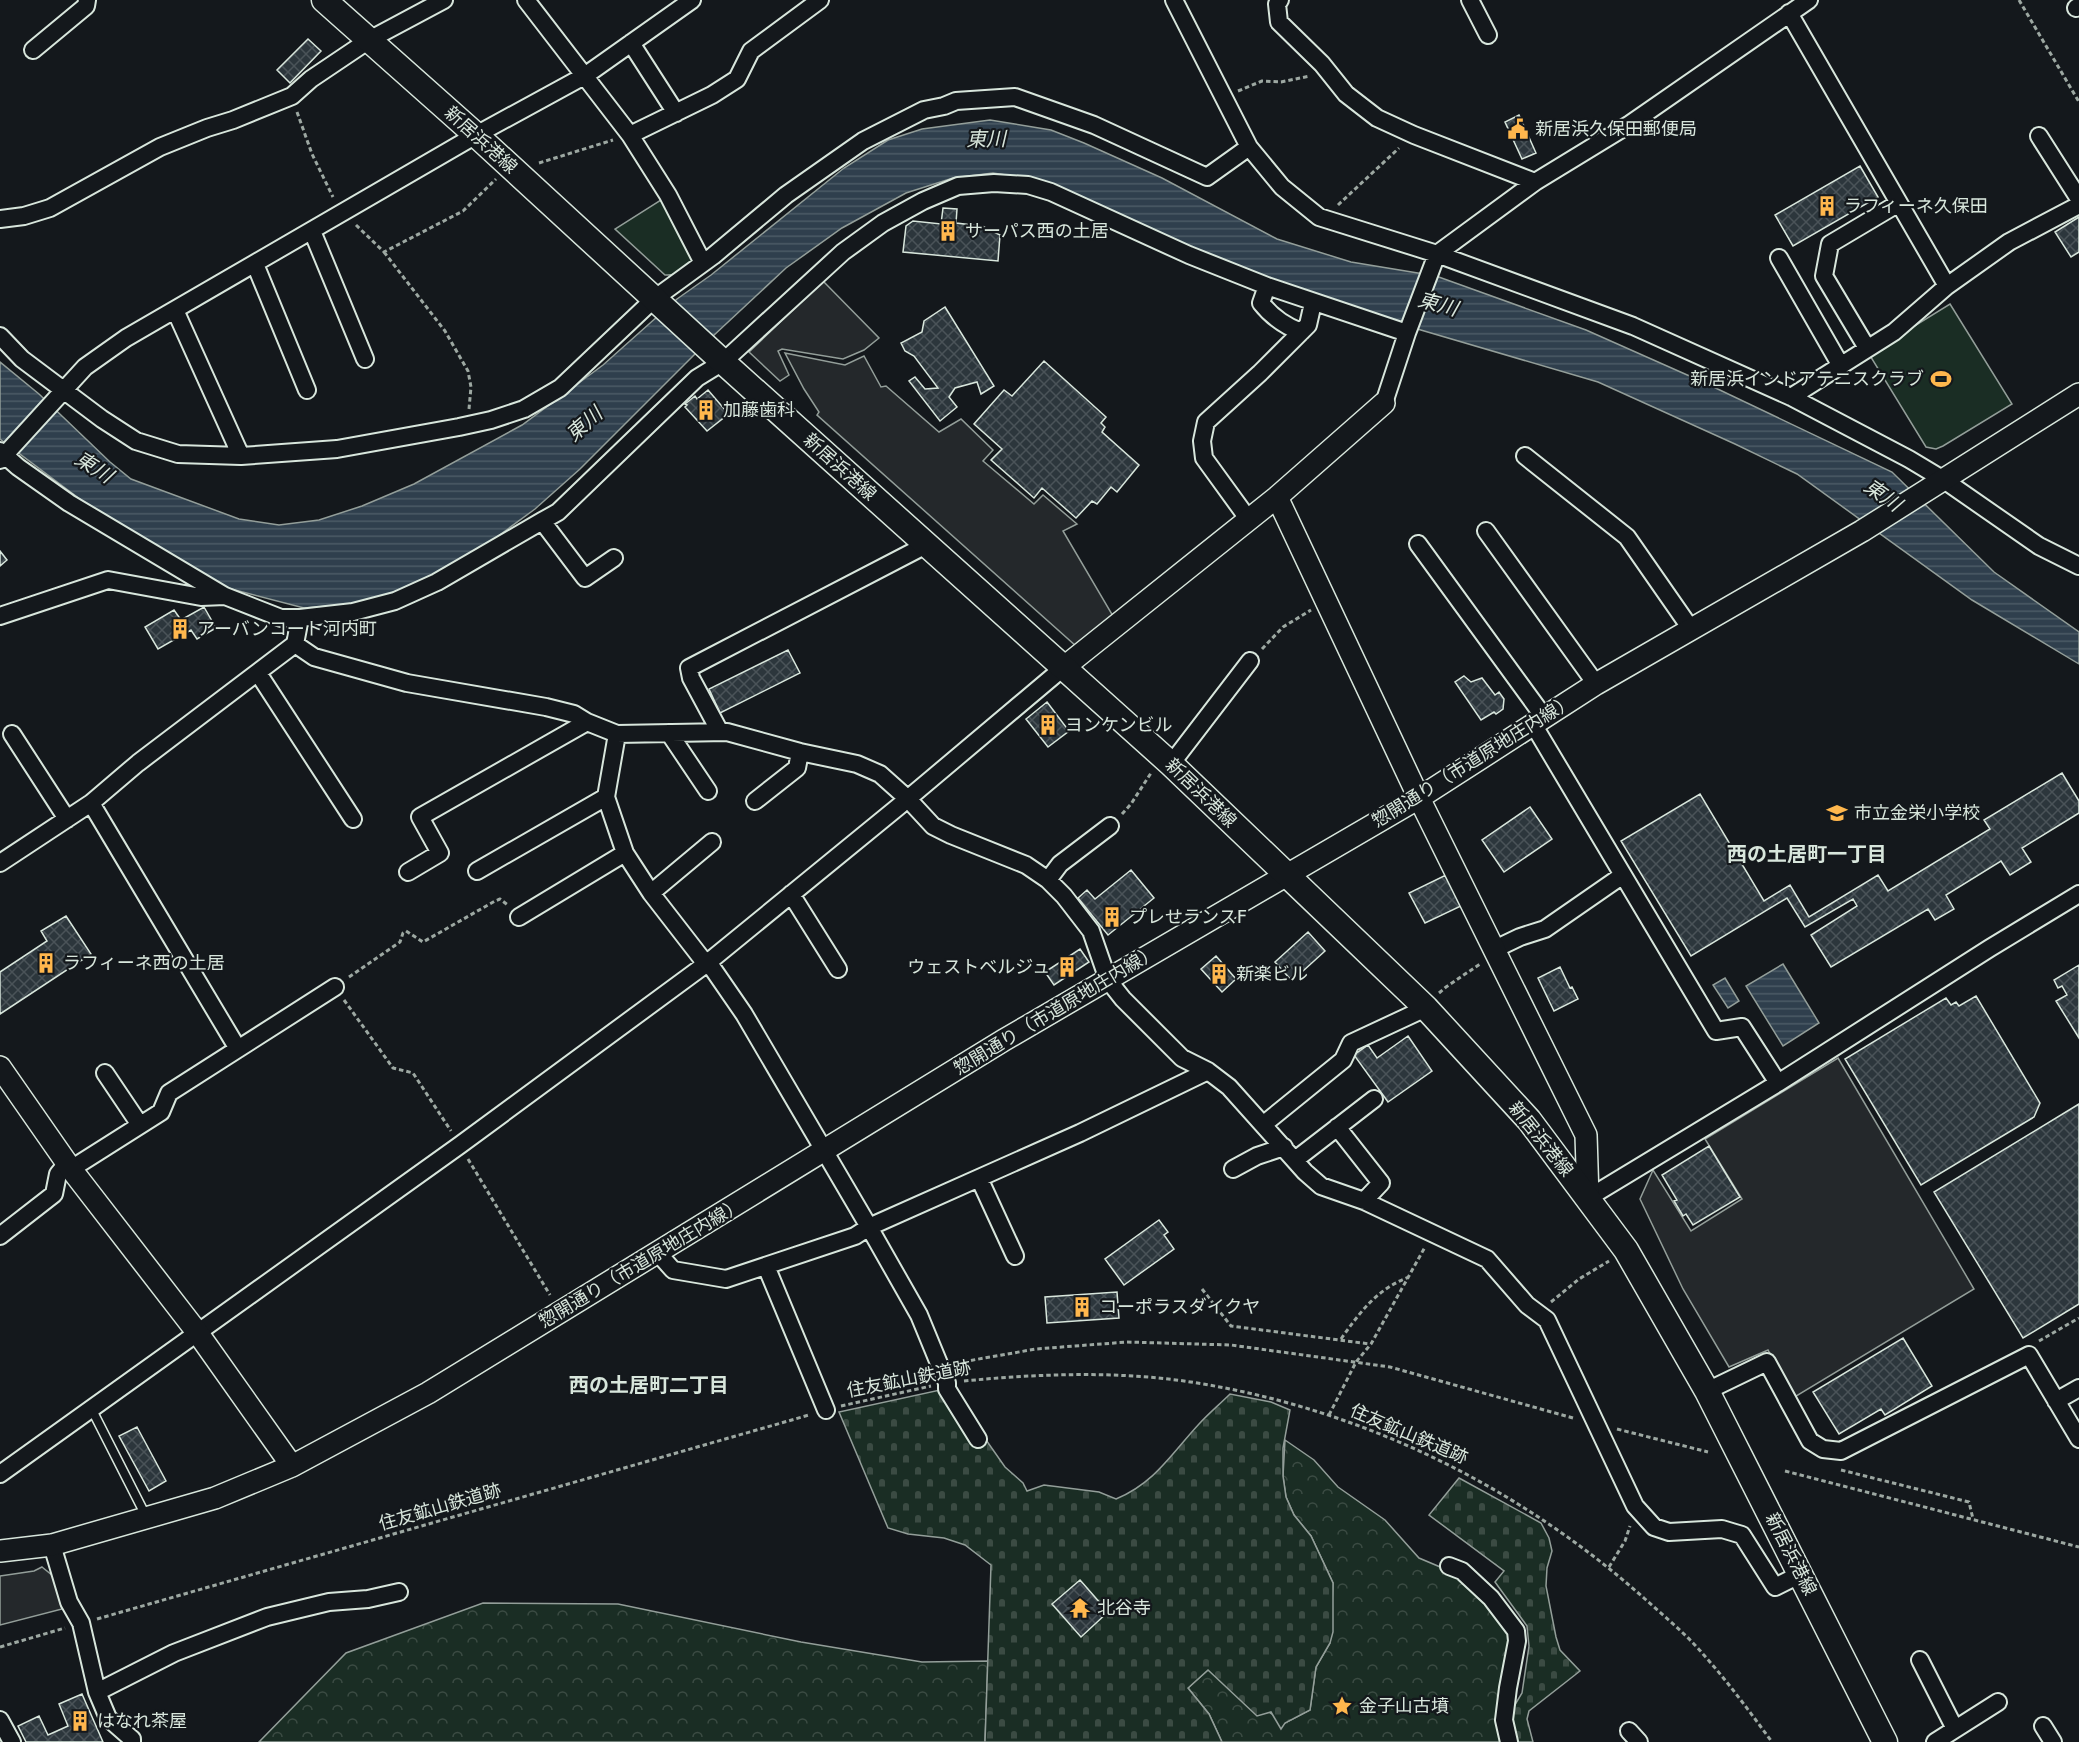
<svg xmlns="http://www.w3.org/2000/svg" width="2079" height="1742" viewBox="0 0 2079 1742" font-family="'DejaVu Sans','Noto Sans JP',sans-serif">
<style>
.green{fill:#1a2d24;stroke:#939e99;stroke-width:1.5}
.forest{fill:url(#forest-crowns);stroke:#939e99;stroke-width:1.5}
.cemetery{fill:url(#cemetery-stones);stroke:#939e99;stroke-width:1.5}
.parking{fill:#24282b;stroke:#939e99;stroke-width:1.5}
.water{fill:url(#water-rules);stroke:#939e99;stroke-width:1.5}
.building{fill:url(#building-cross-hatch);stroke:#d8e6dc;stroke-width:1.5}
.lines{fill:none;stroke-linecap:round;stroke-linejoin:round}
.service-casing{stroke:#d8e6dc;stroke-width:11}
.minor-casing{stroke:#d8e6dc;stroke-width:20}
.tertiary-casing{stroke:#d8e6dc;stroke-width:24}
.secondary-casing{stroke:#d8e6dc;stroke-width:27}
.path{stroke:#9da8a2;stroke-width:3;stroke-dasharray:4.5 3;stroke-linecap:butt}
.service{stroke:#14181c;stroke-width:8}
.minor{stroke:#14181c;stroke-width:16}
.tertiary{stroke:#14181c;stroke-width:21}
.secondary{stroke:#14181c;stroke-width:24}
.labels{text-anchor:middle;stroke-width:4.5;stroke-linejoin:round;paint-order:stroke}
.poi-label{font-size:18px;fill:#d8e6dc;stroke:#14181c;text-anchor:start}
.street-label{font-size:18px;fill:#d8e6dc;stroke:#14181c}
.water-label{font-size:20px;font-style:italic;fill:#d8e6dc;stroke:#14181c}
.neighbourhood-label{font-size:20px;font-weight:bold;fill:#d8e6dc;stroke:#14181c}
</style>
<defs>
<pattern id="forest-crowns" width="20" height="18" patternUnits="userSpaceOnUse" patternTransform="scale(1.5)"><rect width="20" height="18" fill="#1a2d24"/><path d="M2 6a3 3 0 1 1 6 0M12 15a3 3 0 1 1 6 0" fill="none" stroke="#3b4b43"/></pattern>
<pattern id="cemetery-stones" width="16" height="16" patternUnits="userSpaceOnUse" patternTransform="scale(1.5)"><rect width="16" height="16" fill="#1a2d24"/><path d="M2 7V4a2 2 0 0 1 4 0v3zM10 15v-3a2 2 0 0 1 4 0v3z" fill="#3b4b43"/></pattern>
<pattern id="water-rules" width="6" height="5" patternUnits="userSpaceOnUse" patternTransform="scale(1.5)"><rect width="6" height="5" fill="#2f3f4d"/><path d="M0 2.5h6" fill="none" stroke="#4c5b66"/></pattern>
<pattern id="building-cross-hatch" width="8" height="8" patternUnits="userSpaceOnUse" patternTransform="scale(1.5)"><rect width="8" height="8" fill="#2c363c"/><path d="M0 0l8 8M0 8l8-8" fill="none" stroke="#4a5358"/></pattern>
</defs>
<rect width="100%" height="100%" fill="#14181c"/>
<!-- green -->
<path class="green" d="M664,198L696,258C691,269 677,276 665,275L615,229Z
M1950,304L2012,404L1943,446L1936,449L1926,447L1869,354Z"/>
<!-- forest -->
<path class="forest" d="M1285,1440L1314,1460L1338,1487L1385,1520L1419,1558L1452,1572L1490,1603L1513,1633L1505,1742H1222L1209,1714L1188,1688L1208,1670L1285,1723L1310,1710L1316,1667L1330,1643L1333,1583L1311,1536L1294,1515L1286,1497L1283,1476Z
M483,1603L618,1604L801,1642L922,1662L988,1661L985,1742H259L346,1653Z"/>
<!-- cemetery -->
<path class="cemetery" d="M940,1390L984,1437L1005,1467L1023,1483L1027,1491L1044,1485L1099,1492L1116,1499C1155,1483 1172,1453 1199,1424C1209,1413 1220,1404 1230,1394L1271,1402L1290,1410L1283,1448V1476L1286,1497L1294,1515L1311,1536L1333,1583V1632L1330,1643L1316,1667L1310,1710L1285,1723L1281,1729L1271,1712L1257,1716L1208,1670L1188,1688L1209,1714L1222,1742H985L991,1565L965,1545L944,1538L908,1534L888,1528L839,1412Z
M1459,1478L1541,1523L1549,1538L1552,1551L1547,1568L1546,1586L1556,1637L1560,1650L1580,1671L1529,1711L1527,1719L1533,1742H1513L1510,1733L1513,1708L1522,1693L1529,1646L1527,1626L1495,1582L1504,1571L1429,1515Z"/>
<!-- parking -->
<path class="parking" d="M823,281L879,338L864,350L843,359L782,349L778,351L789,375L780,381L749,352Z
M785,353L845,365L864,356L881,387L886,386L939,432L961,419L993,450L983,461L1034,504L1043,495L1077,524L1063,531L1113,616L1076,646L817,415L819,412L804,389Z
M1838,1058L1974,1289L1793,1398L1768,1350L1729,1367L1683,1289L1640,1199L1653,1170L1691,1231L1742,1199L1705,1139Z
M42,1567L53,1576L62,1609L0,1625V1576L34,1571Z"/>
<!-- water -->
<path class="water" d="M990,120L1051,130L1084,143L1162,178L1277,239L1351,262L1436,276L1586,330L1703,382L1892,472L1994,572L2079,632V664L1972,600L1797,474L1735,444L1598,382L1414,328L1293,290L1012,176L993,173L953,178L906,193L842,228L786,268L712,337L580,469L535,509L475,553L419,586L354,604L304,608L220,586L121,530L0,439V362L39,394L110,462L131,479L239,519L279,525L319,520L362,506L414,484L522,425L603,365L677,299L711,275L844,168L888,140L922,129Z
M1783,964L1819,1023L1783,1046L1746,986Z
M1725,978L1739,1001L1728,1008L1713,985Z"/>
<!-- building -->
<path class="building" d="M308,39L321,51L290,83L277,70Z
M1519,115L1536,153L1522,159L1505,122Z
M1860,166L1878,197L1793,246L1775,215Z
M943,208L957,209L956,223L982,226L1000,235L998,261L903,252L906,226L913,221L941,224Z
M2079,217V252L2071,257L2055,232Z
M945,307L994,386L981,394L977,382L955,388L949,397L957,407L940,421L909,381L915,377L925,389L938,388L914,356L905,351L901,343L922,332L924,321Z
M1044,361L1106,417L1101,423L1105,427L1102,432L1139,465L1117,492L1111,487L1097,504L1092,501L1076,518L1042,488L1034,498L991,460L1002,449L974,424L1004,390L1012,396Z
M708,390L726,411L729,409L731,412L707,431L685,407L687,405L685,404L695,396L697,399Z
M0,551L7,560L0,566Z
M204,607L216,628L197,639L191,630L158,649L145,627L174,610L181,620Z
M788,650L800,673L720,713L709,689Z
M1464,676L1471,682L1482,678L1495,695L1499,692L1504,699L1503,709L1496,714L1494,712L1481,720L1455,682Z
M1047,702L1069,731L1048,747L1026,719Z
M2062,773L2079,801V813L2022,848L2031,862L2010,875L2001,861L1946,895L1954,909L1935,920L1928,909L1831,967L1811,935L1857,906L1853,899L1805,927L1787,898L1691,956L1621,841L1700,794L1764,901L1790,885L1809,917L1878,875L1888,891L1990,829L1984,820Z
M1530,807L1552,839L1504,872L1482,840Z
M1131,870L1154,898L1108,935L1078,898L1087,890L1095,899Z
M1446,875L1461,906L1425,923L1409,893Z
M66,916L91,954L0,1014V972L47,941L41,931Z
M1308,932L1325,951L1292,981L1275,962Z
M1080,949L1089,962L1054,985L1045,972Z
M1216,956L1236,979L1222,992L1201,969Z
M2079,965V1038L2056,1001L2067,995L2062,986L2058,988L2054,980Z
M1560,967L1570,988L1572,987L1578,999L1554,1011L1538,978Z
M1976,996L2040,1103L2034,1117L1921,1185L1845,1059L1946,998L1951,1005L1956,1002L1959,1006Z
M1408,1036L1432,1071L1388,1102L1354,1055L1368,1045L1377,1058Z
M2079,1104V1304L2023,1338L1934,1192Z
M1709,1146L1740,1197L1693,1225L1686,1214L1683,1216L1674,1201L1677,1200L1662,1175Z
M1159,1220L1168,1232L1164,1235L1174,1249L1124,1285L1105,1259Z
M1117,1292L1119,1318L1047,1323L1045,1297Z
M1903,1338L1932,1386L1885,1415L1881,1409L1839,1434L1813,1392Z
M137,1427L166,1481L149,1491L119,1436Z
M1080,1580L1108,1612L1081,1637L1052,1604Z
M82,1694L103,1742H26L18,1726L39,1716L48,1735L68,1726L59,1704Z"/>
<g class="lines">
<!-- service casing -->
<g class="service-casing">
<path id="service" d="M91,1408L147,1518"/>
</g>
<!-- minor casing -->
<g class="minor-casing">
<path id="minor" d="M526,0L630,135L668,195L703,263
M1174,0L1249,147L1282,187L1319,217L1437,254L1633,326L1791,397L1909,459L1944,480L2039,546L2079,566
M1280,0L1277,4L1279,22L1322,64L1346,94L1377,118L1414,135L1535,182
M1470,0L1488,35
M2076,8L2079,6
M1789,13L1947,286
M631,43L676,113
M33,50L86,6L87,0
M630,135L712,95L737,79L751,51L820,0
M2039,136L2079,199
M0,219L24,216L50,208L160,147L207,128L233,120L292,96L311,79L369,40L444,0
M312,231L365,359
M1779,258L1841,366
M255,264L307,390
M1267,286L1261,303C1272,317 1285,326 1301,332
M175,310L241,456
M0,336L22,359L102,419L136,441L178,454L241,456L337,449L459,427L491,420L524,409L560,388L654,299L713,256L786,195L863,141L924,110L944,106L956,101L1015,97L1094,125L1207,177L1249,147
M1867,348L1824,276L1830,244L1899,203
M1791,397L1894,332L1947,286L2009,242L2079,205
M1384,403L1407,333L1437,254L1535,182L1630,124L1809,0
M0,451L18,467L69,503L225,596L281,618H300L353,612L395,601L437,582L542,521L558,512L697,378L723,362L843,252L883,223L923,201L958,186L994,183L1028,185L1051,192L1189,255L1267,286L1407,333
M1525,456L1627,537L1691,629
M0,460L85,367L126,338L476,135L586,75L692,0
M1249,520L1204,458L1202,441L1206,422L1260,373L1308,325L1313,303
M542,521L585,578L614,558
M1486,531L1596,684
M1418,544L1544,717
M0,616L108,580L201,597L225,596
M295,644L314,657L407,683L546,707L574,714L587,722L617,734L727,732L800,752L857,764L880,774L908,799L933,826L951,835L1026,865L1048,880L1064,896L1091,931L1108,980L1123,999L1182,1058L1208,1071L1229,1087L1305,1172L1321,1186L1364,1201L1487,1259L1527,1305L1547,1320L1635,1506L1654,1527L1669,1532L1722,1529L1742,1535L1775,1587L1801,1574
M258,673L353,819
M1533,724L1716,1031L1742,1027L1778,1083
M720,732L691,678L689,668L926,545
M669,733L708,791
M12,734L67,819
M617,734L606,797L625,853L651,893L706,964L713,969L744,1014L869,1227L919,1315L947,1383V1389L978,1439
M1171,764L1250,661
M755,801L797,768L800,752
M91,803L238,1049
M0,863L91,803L138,763L295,644L300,618
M477,871L606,797
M408,872L440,853L420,817L587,722
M1048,880L1060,864L1110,826
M651,893L712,842
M791,894L838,969
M519,917L625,853
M1495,949L1520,937L1545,929L1623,875
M105,1073L140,1125
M1264,1124L1343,1060L1351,1043L1426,1008
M1337,1127L1381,1183L1364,1201
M1295,1160L1374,1099
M71,1169L161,1112L169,1093L335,987
M1233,1169L1257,1156L1284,1147
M979,1178L1015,1256
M1588,1198L1778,1083L1990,948L2079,894
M0,1236L54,1194L58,1174L67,1163
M658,1253L673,1270L726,1279L855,1236L869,1227L1080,1133L1208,1071
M766,1266L826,1410
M1707,1391L1767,1362L1810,1441L1823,1449L1841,1451L2029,1355L2079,1439
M2056,1401L2079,1388
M0,1474L460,1145L706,964L898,807L1063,668
M52,1545L69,1602L81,1623L97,1692L108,1718L132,1739V1742
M1449,1566L1462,1571L1491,1598L1516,1631L1517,1641L1508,1688L1504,1720L1509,1742
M1920,1660L1955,1729
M97,1692L174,1653L267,1617L329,1602L368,1599L399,1592
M0,1720L12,1742
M2043,1726L2053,1742
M1629,1731L1639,1742
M1935,1742L1998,1702"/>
</g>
<!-- tertiary casing -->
<g class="tertiary-casing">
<path id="tertiary" d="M1277,497L1419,798L1586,1135L1588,1198
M1063,668L1277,497L1384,403
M0,1067L71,1169L197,1332L292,1466
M0,1551L52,1545L215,1498L292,1466L428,1393L1004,1040L1419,798L1596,684L1862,531L2079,394"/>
</g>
<!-- secondary casing -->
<g class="secondary-casing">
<path id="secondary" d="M324,0L476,135L723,362L1171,764L1426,1008L1529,1120L1626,1250L1707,1391L1885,1742"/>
</g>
<!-- path -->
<path class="path" d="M2019,0L2079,102
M1238,91L1262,81L1281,82L1310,76
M297,112L312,154L333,197
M539,163L613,140
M1338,205L1399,148
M356,225L384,252L463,211L496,179
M384,252L445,331L468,371L471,387L469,409
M1262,649L1283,627L1311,610
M1122,814L1131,804L1151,773
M349,977L400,942L403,933L406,931L423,942L495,901L500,899L509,906
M1439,993L1446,987L1480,964
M344,1000L393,1068L413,1073L451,1131
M468,1159L550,1295
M1202,1289L1231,1326L1370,1344
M1551,1302L1579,1279L1609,1261
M1341,1339C1360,1312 1377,1289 1409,1277
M2039,1341L2079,1318
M956,1363L1036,1349L1127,1342L1231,1345L1390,1367L1573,1418
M964,1381C1036,1374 1112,1371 1184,1381C1356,1406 1516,1484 1645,1599C1665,1617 1686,1634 1703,1654C1728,1682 1750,1712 1772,1742
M841,1406L931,1386
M1329,1415L1356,1362L1371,1344L1425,1247
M1617,1429L1708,1452
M1841,1470L1969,1502L1973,1519
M1785,1471L2079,1547
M1609,1567L1625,1541L1630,1526
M97,1619L809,1415
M0,1647L65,1628"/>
<!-- service -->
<use href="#service" class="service"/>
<!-- minor -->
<use href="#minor" class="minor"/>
<!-- tertiary -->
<use href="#tertiary" class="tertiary"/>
<!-- secondary -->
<use href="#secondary" class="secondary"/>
</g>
<!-- icons -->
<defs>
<g id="civic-bare" transform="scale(1.62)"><path d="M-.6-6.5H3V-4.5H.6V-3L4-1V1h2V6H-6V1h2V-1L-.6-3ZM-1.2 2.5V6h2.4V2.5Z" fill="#ffb74d" stroke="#14181c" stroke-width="2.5" paint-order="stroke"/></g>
<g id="building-bare" transform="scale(1.62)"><path d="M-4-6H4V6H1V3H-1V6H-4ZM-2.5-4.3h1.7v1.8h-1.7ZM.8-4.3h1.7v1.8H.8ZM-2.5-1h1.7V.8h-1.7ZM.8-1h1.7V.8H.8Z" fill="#ffb74d" stroke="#14181c" stroke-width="2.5" paint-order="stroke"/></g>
<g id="stadium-bare" transform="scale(1.62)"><path d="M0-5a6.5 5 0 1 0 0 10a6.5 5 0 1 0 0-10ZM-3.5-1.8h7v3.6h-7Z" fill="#ffb74d" stroke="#14181c" stroke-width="2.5" paint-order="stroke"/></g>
<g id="school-bare" transform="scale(1.62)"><path d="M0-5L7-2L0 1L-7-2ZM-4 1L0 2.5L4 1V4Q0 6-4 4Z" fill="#ffb74d" stroke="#14181c" stroke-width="2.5" paint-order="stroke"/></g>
<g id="temple-bare" transform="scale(1.62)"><path d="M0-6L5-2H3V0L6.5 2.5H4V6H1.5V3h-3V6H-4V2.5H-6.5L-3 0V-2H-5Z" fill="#ffb74d" stroke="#14181c" stroke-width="2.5" paint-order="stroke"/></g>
<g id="sight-bare" transform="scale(1.62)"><path d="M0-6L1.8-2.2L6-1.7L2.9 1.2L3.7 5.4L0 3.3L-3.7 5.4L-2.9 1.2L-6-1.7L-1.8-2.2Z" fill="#ffb74d" stroke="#14181c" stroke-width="2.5" paint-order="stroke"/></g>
</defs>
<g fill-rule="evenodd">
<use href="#civic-bare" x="1518" y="129"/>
<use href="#building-bare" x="1827" y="206"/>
<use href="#building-bare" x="948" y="231"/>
<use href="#stadium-bare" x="1941" y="379"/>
<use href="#building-bare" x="706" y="410"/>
<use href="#building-bare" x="180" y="629"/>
<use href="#building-bare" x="1048" y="725"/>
<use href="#school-bare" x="1837" y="813"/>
<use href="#building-bare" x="1112" y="917"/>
<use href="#building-bare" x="46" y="963"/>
<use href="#building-bare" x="1067" y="967"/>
<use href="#building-bare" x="1219" y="974"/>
<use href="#building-bare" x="1082" y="1307"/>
<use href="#temple-bare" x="1080" y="1608"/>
<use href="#sight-bare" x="1342" y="1706"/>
<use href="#building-bare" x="80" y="1721"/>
</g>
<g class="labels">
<!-- poi labels -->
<g class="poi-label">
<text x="1535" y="135">新居浜久保田郵便局</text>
<text x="1844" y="212">ラフィーネ久保田</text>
<text x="965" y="237">サーパス西の土居</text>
<text x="1924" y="385" text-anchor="end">新居浜インドアテニスクラブ</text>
<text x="723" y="416">加藤歯科</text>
<text x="197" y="635">アーバンコート河内町</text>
<text x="1065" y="731">ヨンケンビル</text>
<text x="1854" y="819">市立金栄小学校</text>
<text x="1129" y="923">プレせランスF</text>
<text x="63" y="969">ラフィーネ西の土居</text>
<text x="1050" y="973" text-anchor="end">ウェストベルジュ</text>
<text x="1236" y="980">新楽ビル</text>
<text x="1099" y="1313">コーポラスダイクヤ</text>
<text x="1097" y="1614">北谷寺</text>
<text x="1359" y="1712">金子山古墳</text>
<text x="97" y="1727">はなれ茶屋</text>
</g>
<!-- street labels -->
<g class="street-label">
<text transform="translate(481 140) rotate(42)" y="6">新居浜港線</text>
<text transform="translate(840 467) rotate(42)" y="6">新居浜港線</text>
<text transform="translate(1473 761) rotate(-32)" y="6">惣開通り（市道原地庄内線）</text>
<text transform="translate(1201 793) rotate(44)" y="6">新居浜港線</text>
<text transform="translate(1056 1010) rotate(-31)" y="6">惣開通り（市道原地庄内線）</text>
<text transform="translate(1541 1139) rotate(51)" y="6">新居浜港線</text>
<text transform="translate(641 1263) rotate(-31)" y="6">惣開通り（市道原地庄内線）</text>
<text transform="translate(909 1379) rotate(-11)" y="6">住友鉱山鉄道跡</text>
<text transform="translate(1409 1434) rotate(23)" y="6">住友鉱山鉄道跡</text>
<text transform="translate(440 1507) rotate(-16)" y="6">住友鉱山鉄道跡</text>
<text transform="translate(1791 1554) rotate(63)" y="6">新居浜港線</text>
</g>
<!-- water labels -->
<g class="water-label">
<text transform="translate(986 139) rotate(-1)" y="7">東川</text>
<text transform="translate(1438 304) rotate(15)" y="7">東川</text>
<text transform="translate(584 424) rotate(-42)" y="7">東川</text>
<text transform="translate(94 467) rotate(32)" y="7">東川</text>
<text transform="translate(1883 495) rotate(35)" y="7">東川</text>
</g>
<!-- neighbourhood labels -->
<g class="neighbourhood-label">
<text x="1807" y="861">西の土居町一丁目</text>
<text x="649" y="1392">西の土居町二丁目</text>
</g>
</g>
</svg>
